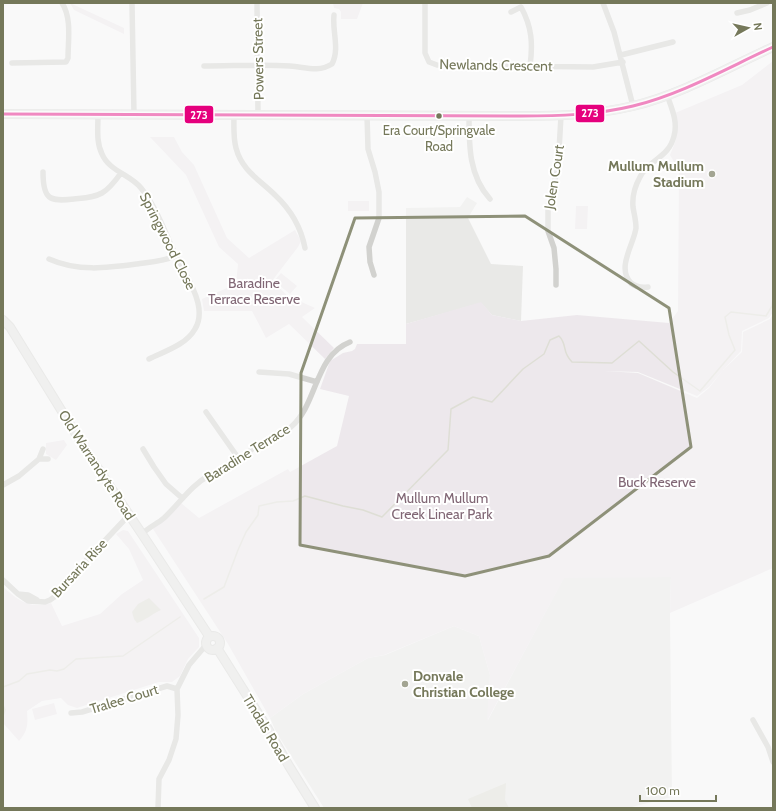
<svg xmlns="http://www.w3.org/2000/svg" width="776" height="811" viewBox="0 0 776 811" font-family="Cabin,sans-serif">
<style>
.built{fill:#e9e9e7}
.green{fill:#ede8ec}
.water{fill:#deded5}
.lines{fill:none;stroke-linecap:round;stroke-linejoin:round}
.stream{stroke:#deded5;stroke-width:1.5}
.secondary-casing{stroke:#d7d7d4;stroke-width:10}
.primary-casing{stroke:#d5d6d4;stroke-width:10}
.street{stroke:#d2d2cf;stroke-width:5.5}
.secondary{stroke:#e4e4e2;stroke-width:8}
.primary{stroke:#e4e4e2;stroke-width:9}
.bus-1-casing{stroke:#fff;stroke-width:6}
.bus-1{stroke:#e5007d;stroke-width:3}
.marked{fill:none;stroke:#8e9179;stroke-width:3;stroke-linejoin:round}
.bus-dot{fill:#75785a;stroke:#fff;stroke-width:1.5}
.poi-dot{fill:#a3a592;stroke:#fff;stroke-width:1.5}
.labels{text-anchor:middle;stroke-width:4;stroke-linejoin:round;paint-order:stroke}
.bus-label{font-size:13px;fill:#75785a;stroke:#fff}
.street-label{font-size:14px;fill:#75785a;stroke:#fff}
.poi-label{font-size:14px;font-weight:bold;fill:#75785a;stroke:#fff;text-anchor:end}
.park-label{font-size:14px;fill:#816775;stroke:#fff}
.line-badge{stroke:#fff;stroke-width:1.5}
.badge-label{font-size:11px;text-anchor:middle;font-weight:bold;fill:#fff}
</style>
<rect width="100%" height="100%" fill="#f9f9f9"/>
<!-- built -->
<path class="built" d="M467,197L477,203L468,218L491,264L523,266L521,321L492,315L481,303L406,324V208L460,207Z
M564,577H671L670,613L672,797L628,808H324L276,732L270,718L303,694L368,658L385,655L454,626L479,636L490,675L488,720Z"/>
<!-- green -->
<path class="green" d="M70,3L124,28V34L74,10Z
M333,3H363L357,19H341V12L339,9L334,8Z
M773,61V312L769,318L742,331L741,351L723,370L709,387L697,396L638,372L604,371L638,373L697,398L709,388L723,370L742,352L743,332L770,319L773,314V568L670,613L671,577L564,578L487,721L490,675L479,636L454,626L384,655L368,658L303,694L270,718L228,644L153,529L181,503L199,518L288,469L290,472L337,446L349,396L320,389L330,361L343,353L352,351L355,349L357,344H406V324L481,302L492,315L521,321L577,315L669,323L678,311L679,170L670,155L676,140L675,113L742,85Z
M150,137H174L182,152L194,165L227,238L249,258L295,230L301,241L298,247L272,281L288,296L315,308L302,317L334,348L325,359L289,324L266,338L252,311H204L202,299L236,284L238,264L219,247L186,175Z
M348,201H369V211H348Z
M576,206H588L587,229H575Z
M281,273L297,286L290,294L274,281Z
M64,440L67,445L56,460L46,454V443Z
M123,530L128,531L199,638V647L188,659L180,676L172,682H159L77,708L68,705L61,698L42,701L27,711C28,724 28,731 19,741L3,723V587C19,601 29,609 51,603L62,626L100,614L122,594L143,580L129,549L116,534Z
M54,703L57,714L35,720L32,709Z"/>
<!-- water -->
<path class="water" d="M149,598L161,610C152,614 146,620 137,623L134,619L132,612L138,604Z
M506,783L505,800L509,808H472L468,799Z"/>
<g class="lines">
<!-- stream -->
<path class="stream" d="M204,599L224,587L238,550L246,532L258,515L259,506L277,502L293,501L305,496L343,506L363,510L382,517L448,450L451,409L473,397L492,402L523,369L544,354L550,340L559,336C568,345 561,351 572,362L612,363L639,341L673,372L700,391L735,350L729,335L725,317L731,312L766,316L772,306L773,299
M3,687L19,681L27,674L50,670L57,671L64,669L76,659L123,656L180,617
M3,705L5,710L3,716
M3,769V776"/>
<!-- secondary casing -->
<g class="secondary-casing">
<path id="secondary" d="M3,320L10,327L87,452L142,534L209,636
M206 643a7 7 0 1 1 14 0a7 7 0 1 1-14 0Z
M217,648L268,729L289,766L315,808"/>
</g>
<!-- primary casing -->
<g class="primary-casing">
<path id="primary" d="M3,114L521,116C559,116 595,115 633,106C682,94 727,68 773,47"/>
</g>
<!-- street -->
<path class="street" d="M132,3L134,115
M257,3L258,114
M425,3V53L429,62L437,65L593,67L623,62
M603,3L614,32L633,106
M511,12L521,7C532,27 533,44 530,66
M737,13L750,10L767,3
M621,55L673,42
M12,63L66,62L68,58C68,41 72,18 62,3
M204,66C233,66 262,64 290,66C306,67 317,73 332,64C340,49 332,31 334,15
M234,114C234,125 233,137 236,148C242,171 260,180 275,195C290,209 301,227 305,248
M98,115C98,128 96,142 102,154C109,171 131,175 141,188C157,208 165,233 176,256C184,271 194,286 198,303C200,312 200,321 195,329C186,345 165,351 149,359
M367,115L368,149L375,172L379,192V218L369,247L370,262L374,275
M469,116C469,146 469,176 490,199
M43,172C43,199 49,202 74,199C84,198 93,198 102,193C109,189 116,180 121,173
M49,259C78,272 107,268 137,264C151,262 164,261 176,256
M556,285V269L554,248L548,231V206L558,168L561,116
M648,287C641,288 636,287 631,283C616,268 634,244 636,228C636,220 634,214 633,207C632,196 635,186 640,177C648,160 669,158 674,136C678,122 672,109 667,95
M259,372L289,374L317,382
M206,412L239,459
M43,449L39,459H48
M143,449L154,467L166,484L182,498
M3,485L19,476L39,459
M142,534C149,527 157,524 164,518C180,503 191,485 210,475C217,471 224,470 230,466C239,461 246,453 254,448C266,440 281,436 291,427C318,404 314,356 350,342
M3,580L18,594L28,595L37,600
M18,594L28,601L45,602L50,600L57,595L79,568L129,515
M71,713L82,712L167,686L177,689
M753,720L768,747L773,762
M158,808L159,779L169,760L176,739L178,715L177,689L189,665L206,645"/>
<!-- secondary -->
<use href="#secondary" class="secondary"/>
<!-- primary -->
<use href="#primary" class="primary"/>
<!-- bus-1 casing -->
<g class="bus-1-casing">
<path id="bus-1" d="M3,114L521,116C558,116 596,115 633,106C682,94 727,68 773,47"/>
</g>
<!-- bus-1 -->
<use href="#bus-1" class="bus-1"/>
</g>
<!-- marked area -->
<path d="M0 0H776V811H0ZM525,216L669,308L691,447L549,556L465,576L300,545L301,373L355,218Z" fill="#f9f9f9" fill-opacity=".55" fill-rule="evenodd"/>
<path class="marked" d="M525,216L669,308L691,447L549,556L465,576L300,545L301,373L355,218Z"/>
<!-- markers -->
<circle class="bus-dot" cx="439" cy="116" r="3.5"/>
<g class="poi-dot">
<circle cx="712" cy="174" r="4"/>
<circle cx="405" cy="684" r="4"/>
</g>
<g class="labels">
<!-- bus labels -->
<g class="bus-label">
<text x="439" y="135">Era Court/Springvale<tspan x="439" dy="16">Road</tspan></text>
</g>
<!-- street labels -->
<g class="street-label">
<text transform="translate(258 59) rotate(-91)" y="5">Powers Street</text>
<text transform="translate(496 65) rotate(1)" y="5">Newlands Crescent</text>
<text transform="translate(554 177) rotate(-81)" y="5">Jolen Court</text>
<text transform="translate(168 241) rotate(63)" y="5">Springwood Close</text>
<text transform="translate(247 453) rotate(-32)" y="5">Baradine Terrace</text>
<text transform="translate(97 465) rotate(57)" y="5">Old Warrandyte Road</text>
<text transform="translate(79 568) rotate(-47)" y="5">Bursaria Rise</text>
<text transform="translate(124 699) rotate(-17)" y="5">Tralee Court</text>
<text transform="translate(266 728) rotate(59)" y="5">Tindals Road</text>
</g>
<!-- poi labels -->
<g class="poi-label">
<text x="704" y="171">Mullum Mullum<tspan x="704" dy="16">Stadium</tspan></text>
<text x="413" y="681" text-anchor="start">Donvale<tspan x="413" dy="16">Christian College</tspan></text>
</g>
<!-- park labels -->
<g class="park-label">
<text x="254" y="288">Baradine<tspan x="254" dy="16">Terrace Reserve</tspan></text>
<text x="657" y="487">Buck Reserve</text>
<text x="442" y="503">Mullum Mullum<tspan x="442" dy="16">Creek Linear Park</tspan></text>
</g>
</g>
<g class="line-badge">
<rect x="575" y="104" width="30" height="19" rx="4" fill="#e5007d"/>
<rect x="184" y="105" width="30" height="19" rx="4" fill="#e5007d"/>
</g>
<g class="badge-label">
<text x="590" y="117">273</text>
<text x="199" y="119">273</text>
</g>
<!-- border -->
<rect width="776" height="811" fill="none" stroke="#75785a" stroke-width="8"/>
<!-- north arrow -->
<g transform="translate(748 28) rotate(82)" stroke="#ffffff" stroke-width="3" paint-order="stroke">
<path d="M0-3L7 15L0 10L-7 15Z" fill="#75785a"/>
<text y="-6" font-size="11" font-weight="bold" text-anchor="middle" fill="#75785a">N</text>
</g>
<!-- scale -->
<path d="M640 795v6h76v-6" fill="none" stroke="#75785a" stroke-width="2"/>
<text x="646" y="795" font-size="12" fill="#75785a" stroke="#ffffff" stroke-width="3" paint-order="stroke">100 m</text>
</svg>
